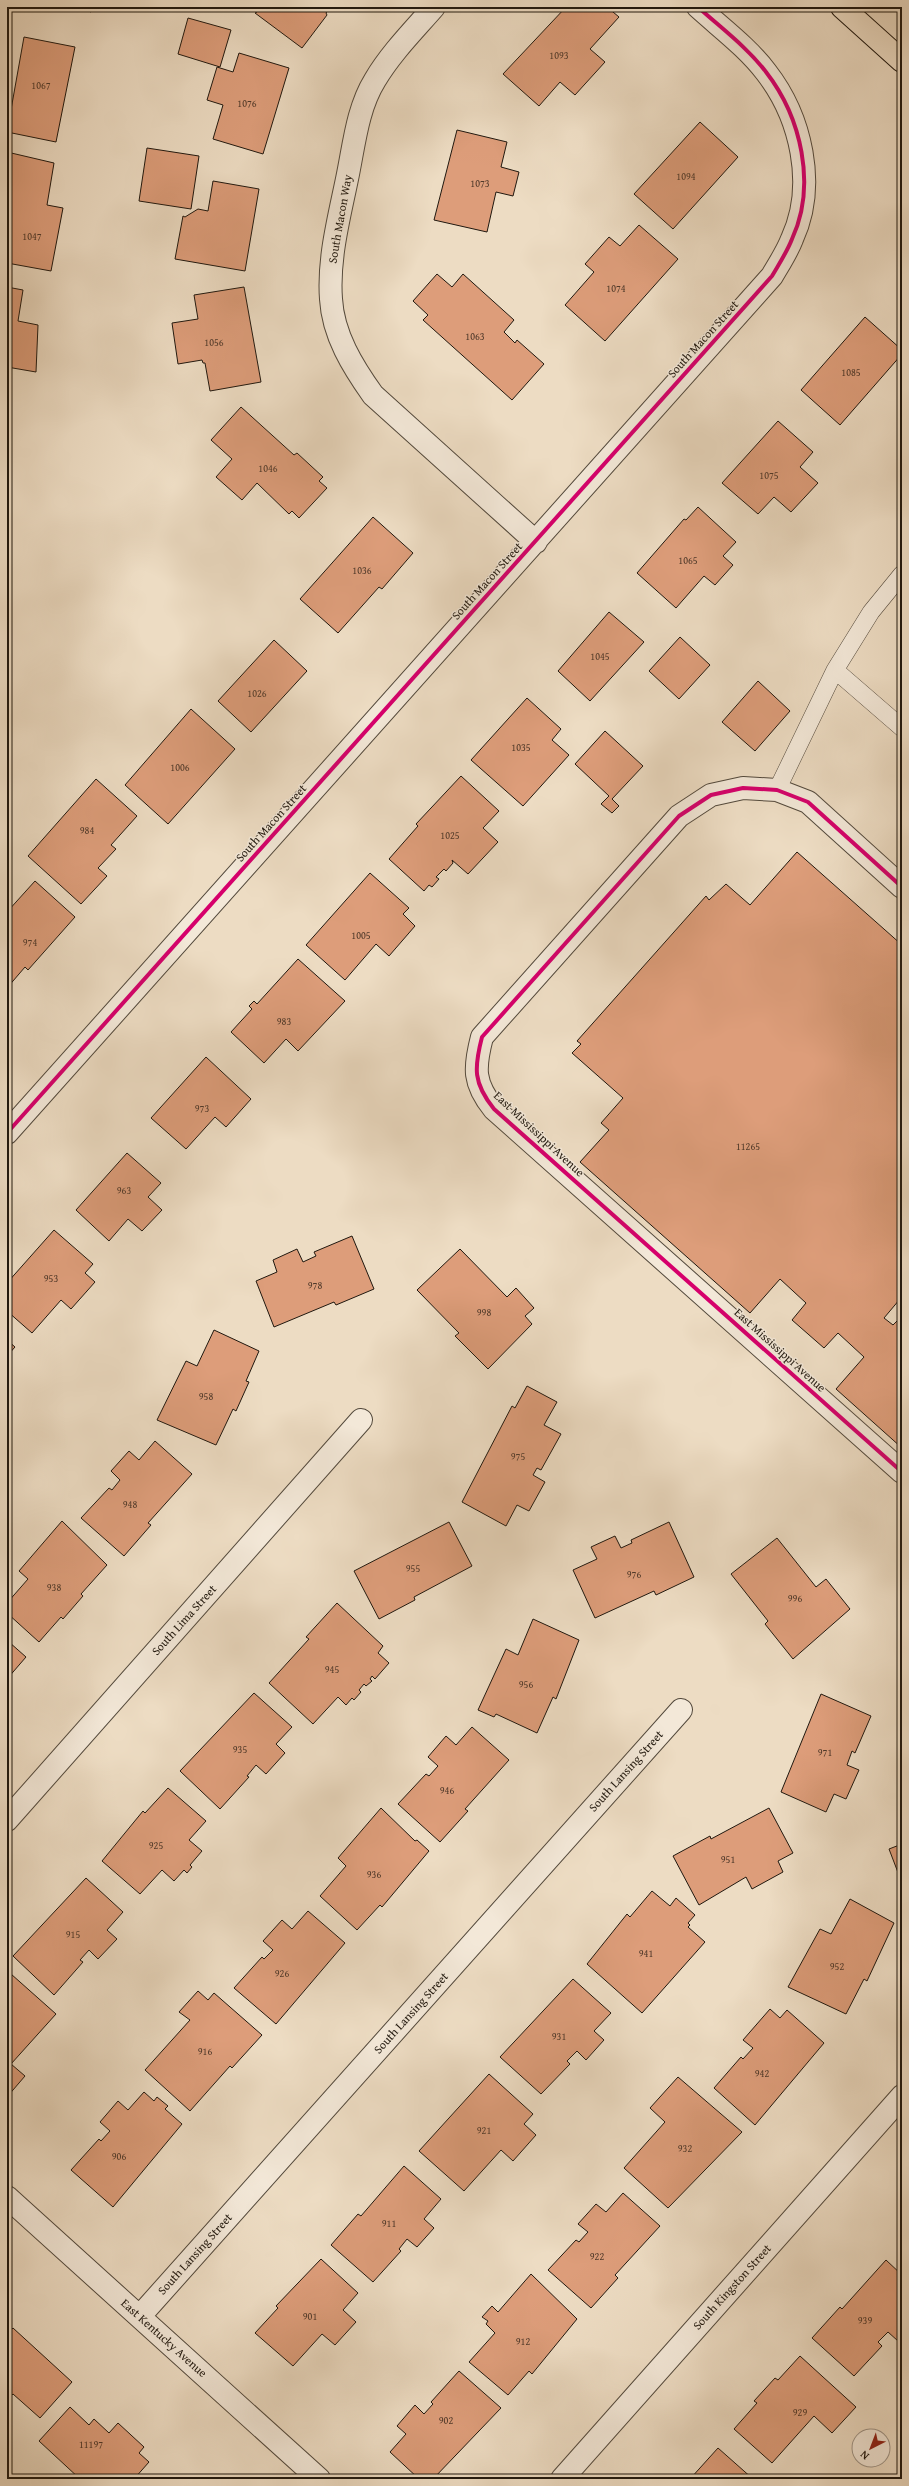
<svg xmlns="http://www.w3.org/2000/svg" width="909" height="2486" viewBox="0 0 909 2486" font-family="'Gentium Book Plus',serif">
<style>
.building{fill:#dd9d7a;stroke:#20180f}
.lines{fill:none;stroke-linecap:round;stroke-linejoin:round}
.service-casing{stroke:#53493c;stroke-width:18}
.minor-casing{stroke:#53493c;stroke-width:24}
.primary-casing{stroke:#20180f;stroke-width:24}
.service{stroke:#f3e8d8;stroke-width:17}
.minor{stroke:#f3e8d8;stroke-width:22}
.primary{stroke:#eddcc3;stroke-width:22}
.cycleway-casing{stroke:#f3e8d8;stroke-width:6}
.cycleway{stroke:#d6006c;stroke-width:4}
.labels{text-anchor:middle;stroke-width:3;stroke-linejoin:round;paint-order:stroke}
.number-label{font-size:10px;fill:#4f392a}
.street-label{font-size:12px;fill:#20180f;stroke:#f3e8d8}
</style>
<rect width="100%" height="100%" fill="#eddcc3"/>
<filter id="stains"><feTurbulence type="fractalNoise" baseFrequency=".005" numOctaves="4"/><feColorMatrix values="0 0 0 0 .2 0 0 0 0 .09 0 0 0 0 .02 0 0 0 .5 -.17"/></filter>
<radialGradient id="worn" r=".72"><stop offset=".6" stop-color="#630" stop-opacity="0"/><stop offset="1" stop-color="#630" stop-opacity=".3"/></radialGradient>
<!-- building -->
<path class="building" d="M79,7H93L91,12Z
M251,7H330L326,13L327,15L302,48L255,13L257,12Z
M566,7H607L619,17L590,49L605,62L575,95L560,82L539,106L503,74Z
M188,18L231,30L220,67L178,54Z
M24,37L75,47L56,142L7,132Z
M239,53L289,68L263,154L213,139L223,105L207,100L217,67L233,72Z
M700,122L738,157L673,229L634,194Z
M457,130L507,142L501,167L519,172L513,196L496,192L487,232L434,220Z
M147,148L199,156L191,209L139,201Z
M7,152L54,163L47,205L63,208L51,271L7,263Z
M213,181L259,189L245,271L175,259L183,216L185,217L198,209L208,211Z
M639,225L678,259L605,341L565,305L594,272L585,264L609,237L620,246Z
M437,274L452,287L463,274L514,320L504,332L515,343L517,340L544,364L512,400L423,320L428,315L413,301Z
M7,287L23,290L18,321L38,325L36,372L7,367Z
M244,287L261,382L210,391L205,363H203L202,360L178,364L172,323L198,319L194,295Z
M865,317L902,350V354L840,425L801,390Z
M241,407L294,455L297,453L323,477L319,481L327,488L299,518L292,511L289,514L257,483L242,500L216,477L232,459L211,440Z
M778,421L813,452L800,467L818,483L791,512L774,497L758,514L722,483Z
M698,507L736,542L723,556L733,565L715,585L704,576L676,608L637,573L684,519L686,520Z
M373,517L413,553L382,589L379,587L338,633L300,599Z
M609,612L644,642L590,701L558,671Z
M680,637L710,665L679,699L649,671Z
M274,640L307,671L251,732L218,701Z
M758,681L790,711L755,751L722,722Z
M527,698L561,729L552,740L569,755L523,806L471,760Z
M191,709L235,749L168,824L125,785Z
M605,731L643,766L612,799L619,806L612,813L601,804L609,796L575,764Z
M461,776L499,811L483,828L498,842L468,874L452,860L453,863L446,871L444,869L436,877L439,879L432,887L429,885L424,891L389,859L418,826L416,824Z
M96,779L137,816L111,845L116,849L98,868L107,876L81,904L28,856Z
M797,852L902,945V1301L900,1299L884,1318L893,1325L902,1316V1448L836,1389L864,1357L838,1333L824,1348L792,1320L806,1303L780,1279L750,1313L580,1162L609,1130L601,1123L623,1098L572,1053L581,1044L577,1041L706,896L709,900L726,884L750,905Z
M370,873L409,908L403,914L415,926L389,956L376,944L345,980L306,945Z
M35,881L75,917L28,970L25,967L7,988V912Z
M298,959L345,1001L298,1051L286,1039L264,1063L231,1032L252,1009L249,1006L254,1001L257,1004Z
M206,1057L251,1099L226,1127L215,1117L186,1149L151,1118Z
M127,1153L161,1183L148,1197L162,1210L142,1231L128,1219L109,1241L76,1210Z
M54,1230L93,1264L85,1273L95,1282L71,1309L61,1300L32,1333L7,1311V1283Z
M352,1236L374,1289L336,1305L334,1302L274,1327L256,1281L277,1272L273,1260L297,1249L303,1262L316,1256L314,1252Z
M460,1249L507,1297L516,1288L534,1308L525,1316L532,1324L488,1369L455,1336L459,1333L417,1290Z
M214,1330L259,1351L246,1381L249,1382L236,1411L233,1409L216,1445L157,1420L186,1361L197,1366Z
M7,1340L15,1347L7,1356Z
M527,1386L557,1402L544,1425L561,1434L541,1470L537,1468L533,1475L545,1482L529,1511L517,1505L506,1526L462,1502L512,1406L515,1408Z
M155,1441L192,1474L148,1523L151,1525L124,1556L81,1518L109,1488L112,1490L120,1480L111,1471L129,1451L139,1460Z
M62,1521L107,1565L81,1594L83,1596L63,1619L61,1617L39,1642L7,1613V1603L28,1579L19,1571Z
M449,1522L472,1566L414,1597L415,1600L379,1619L354,1571Z
M669,1522L694,1577L656,1595L654,1591L595,1618L573,1570L597,1559L591,1547L615,1536L621,1548L632,1543L631,1540Z
M777,1538L816,1587L826,1579L850,1609L793,1659L765,1624L768,1621L731,1574Z
M337,1603L383,1646L378,1653L389,1663L375,1679L372,1676L370,1679L372,1681L366,1686L364,1684L359,1690L361,1692L354,1700L352,1698L346,1705L338,1697L313,1724L269,1683L309,1639L306,1637Z
M533,1619L579,1640L556,1699L553,1697L537,1733L496,1714L494,1717L478,1710L506,1649L518,1655Z
M8,1636L12,1639L9,1642L26,1657L7,1679Z
M254,1693L292,1727L276,1744L285,1753L266,1774L256,1765L247,1776L249,1777L220,1809L180,1771Z
M821,1694L871,1716L855,1753L852,1751L847,1765L859,1770L846,1799L834,1794L826,1812L781,1792Z
M472,1727L509,1760L465,1809L468,1811L440,1842L398,1804L426,1774L429,1776L438,1766L428,1757L446,1736L456,1745Z
M168,1788L206,1821L189,1840L202,1851L190,1865L192,1867L187,1873L184,1870L174,1881L162,1870L140,1894L102,1861L143,1811L145,1813Z
M381,1808L415,1841L417,1840L429,1851L382,1907L380,1905L357,1930L320,1896L346,1866L338,1858Z
M769,1808L793,1853L778,1861L783,1872L752,1889L746,1877L699,1905L673,1856L710,1836L711,1839Z
M902,1844V1883L889,1849Z
M86,1878L123,1912L107,1930L117,1939L98,1959L89,1950L80,1960L83,1962L54,1995L13,1956Z
M652,1891L670,1906L676,1898L695,1915L688,1923L690,1925L688,1927L705,1942L642,2013L587,1964L627,1914L630,1917Z
M850,1899L894,1923L867,1981L864,1979L846,2014L788,1987L820,1929L831,1934Z
M308,1911L345,1943L276,2024L234,1988L262,1957L264,1959L273,1950L263,1941L282,1920L292,1929Z
M11,1974L56,2014L11,2064L25,2076L7,2097V1978Z
M573,1979L611,2013L594,2031L604,2040L586,2060L577,2051L567,2061L570,2064L541,2094L500,2057Z
M198,1991L208,2000L214,1993L262,2035L232,2068L230,2066L190,2111L145,2070L190,2020L179,2012Z
M770,2009L780,2018L787,2010L824,2043L755,2125L714,2088L741,2057L743,2059L753,2048L743,2040Z
M489,2074L533,2114L524,2124L536,2135L513,2161L501,2150L464,2191L419,2151Z
M678,2077L742,2132L668,2208L624,2168L665,2122L650,2108Z
M144,2092L154,2101L157,2097L168,2106L165,2109L182,2124L113,2207L71,2170L99,2139L101,2141L110,2131L100,2122L118,2101L128,2110Z
M404,2166L441,2199L424,2219L434,2228L417,2247L407,2239L399,2249L401,2251L373,2282L331,2245L358,2214L361,2216Z
M623,2193L660,2226L615,2275L618,2278L591,2308L548,2270L576,2240L579,2242L588,2232L578,2224L596,2204L606,2212Z
M321,2259L358,2293L343,2310L356,2322L335,2345L322,2334L293,2366L255,2333L278,2308L276,2306Z
M886,2260L902,2275V2337L898,2341L888,2332L878,2342L882,2346L854,2376L812,2338L840,2307L842,2309Z
M531,2274L577,2319L532,2374L529,2371L508,2395L469,2362L495,2333L486,2324L488,2321L482,2317L492,2306L498,2312Z
M13,2328L72,2382L40,2418L13,2394L7,2400V2334Z
M800,2356L856,2407L832,2433L814,2416L772,2463L734,2429L757,2403L754,2401L775,2378L778,2380Z
M459,2371L501,2408L433,2479H419L390,2452L406,2434L397,2426L415,2405L424,2414L433,2404L431,2402Z
M70,2407L89,2425L94,2419L109,2433L118,2423L144,2447L139,2453L149,2462L134,2479H80L39,2441Z
M718,2448L753,2479H690Z
M164,2474L169,2479H159Z"/>
<g class="lines">
<!-- service casing -->
<g class="service-casing">
<path id="service" d="M835,670L902,728
M777,790L835,670L871,612L902,574"/>
</g>
<!-- minor casing -->
<g class="minor-casing">
<path id="minor" d="M434,7C414,30 391,53 375,80C357,109 354,146 347,179C339,218 328,259 331,299C333,335 353,367 373,395L536,542
M902,887L808,802L777,790L743,788L711,795L679,816L482,1037C474,1068 473,1083 494,1109L902,1472
M7,1133L772,276C779,264 787,252 792,239C817,185 801,117 766,72C747,47 721,28 698,7
M7,1820L361,1420
M7,2197L319,2479
M140,2316L681,1710
M562,2479L902,2096"/>
</g>
<!-- primary casing -->
<g class="primary-casing">
<path id="primary" d="M842,7L902,61"/>
</g>
<!-- service -->
<use href="#service" class="service"/>
<!-- minor -->
<use href="#minor" class="minor"/>
<!-- primary -->
<use href="#primary" class="primary"/>
<!-- cycleway casing -->
<g class="cycleway-casing">
<path id="cycleway" d="M902,887L808,802L777,790L743,788L711,795L679,816L482,1037C474,1068 473,1083 494,1109L902,1472
M7,1133L772,276C779,264 787,252 792,239C817,185 801,117 766,72C747,47 721,28 698,7"/>
</g>
<!-- cycleway -->
<use href="#cycleway" class="cycleway"/>
</g>
<g class="labels">
<!-- number labels -->
<g class="number-label">
<text x="559" y="59">1093</text>
<text x="41" y="89">1067</text>
<text x="247" y="107">1076</text>
<text x="686" y="180">1094</text>
<text x="480" y="187">1073</text>
<text x="32" y="240">1047</text>
<text x="616" y="292">1074</text>
<text x="475" y="340">1063</text>
<text x="214" y="346">1056</text>
<text x="851" y="376">1085</text>
<text x="268" y="472">1046</text>
<text x="769" y="479">1075</text>
<text x="688" y="564">1065</text>
<text x="362" y="574">1036</text>
<text x="600" y="660">1045</text>
<text x="257" y="697">1026</text>
<text x="521" y="751">1035</text>
<text x="180" y="771">1006</text>
<text x="87" y="834">984</text>
<text x="450" y="839">1025</text>
<text x="361" y="939">1005</text>
<text x="30" y="946">974</text>
<text x="284" y="1025">983</text>
<text x="202" y="1112">973</text>
<text x="748" y="1150">11265</text>
<text x="124" y="1194">963</text>
<text x="51" y="1282">953</text>
<text x="315" y="1289">978</text>
<text x="484" y="1316">998</text>
<text x="206" y="1400">958</text>
<text x="518" y="1460">975</text>
<text x="130" y="1508">948</text>
<text x="413" y="1572">955</text>
<text x="634" y="1578">976</text>
<text x="54" y="1591">938</text>
<text x="795" y="1602">996</text>
<text x="332" y="1673">945</text>
<text x="526" y="1688">956</text>
<text x="240" y="1753">935</text>
<text x="825" y="1756">971</text>
<text x="447" y="1794">946</text>
<text x="156" y="1849">925</text>
<text x="728" y="1863">951</text>
<text x="374" y="1878">936</text>
<text x="73" y="1938">915</text>
<text x="646" y="1957">941</text>
<text x="837" y="1970">952</text>
<text x="282" y="1977">926</text>
<text x="559" y="2040">931</text>
<text x="205" y="2055">916</text>
<text x="762" y="2077">942</text>
<text x="484" y="2134">921</text>
<text x="685" y="2152">932</text>
<text x="119" y="2160">906</text>
<text x="389" y="2227">911</text>
<text x="597" y="2260">922</text>
<text x="310" y="2320">901</text>
<text x="865" y="2324">939</text>
<text x="523" y="2345">912</text>
<text x="800" y="2416">929</text>
<text x="446" y="2424">902</text>
<text x="91" y="2448">11197</text>
</g>
<!-- street labels -->
<g class="street-label">
<text transform="translate(340 219) rotate(-80)" y="4">South Macon Way</text>
<text transform="translate(703 339) rotate(-48)" y="4">South Macon Street</text>
<text transform="translate(487 581) rotate(-48)" y="4">South Macon Street</text>
<text transform="translate(271 823) rotate(-48)" y="4">South Macon Street</text>
<text transform="translate(539 1134) rotate(43)" y="4">East Mississippi Avenue</text>
<text transform="translate(780 1350) rotate(42)" y="4">East Mississippi Avenue</text>
<text transform="translate(184 1620) rotate(-48)" y="4">South Lima Street</text>
<text transform="translate(626 1771) rotate(-48)" y="4">South Lansing Street</text>
<text transform="translate(411 2013) rotate(-48)" y="4">South Lansing Street</text>
<text transform="translate(195 2254) rotate(-48)" y="4">South Lansing Street</text>
<text transform="translate(732 2287) rotate(-48)" y="4">South Kingston Street</text>
<text transform="translate(164 2338) rotate(42)" y="4">East Kentucky Avenue</text>
</g>
</g>
<!-- margin -->
<rect width="909" height="2486" fill="none" stroke="#eddcc3" stroke-width="24"/>
<rect x="8" y="8" width="893" height="2470" fill="none" stroke="#20180f" stroke-width="2"/>
<rect x="12" y="12" width="885" height="2462" fill="none" stroke="#20180f"/>
<!-- north arrow -->
<g transform="translate(871 2448) rotate(222)"><circle r="19" fill="#f3e8d8" stroke="#9f9588"/>
<path d="M0-3L7 15L0 10L-7 15Z" fill="#8f2418"/>
<text y="-6" font-size="11" font-weight="bold" text-anchor="middle" fill="#20180f">N</text>
</g>
<rect width="100%" height="100%" filter="url(#stains)"/>
<rect width="100%" height="100%" fill="url(#worn)"/>
</svg>
